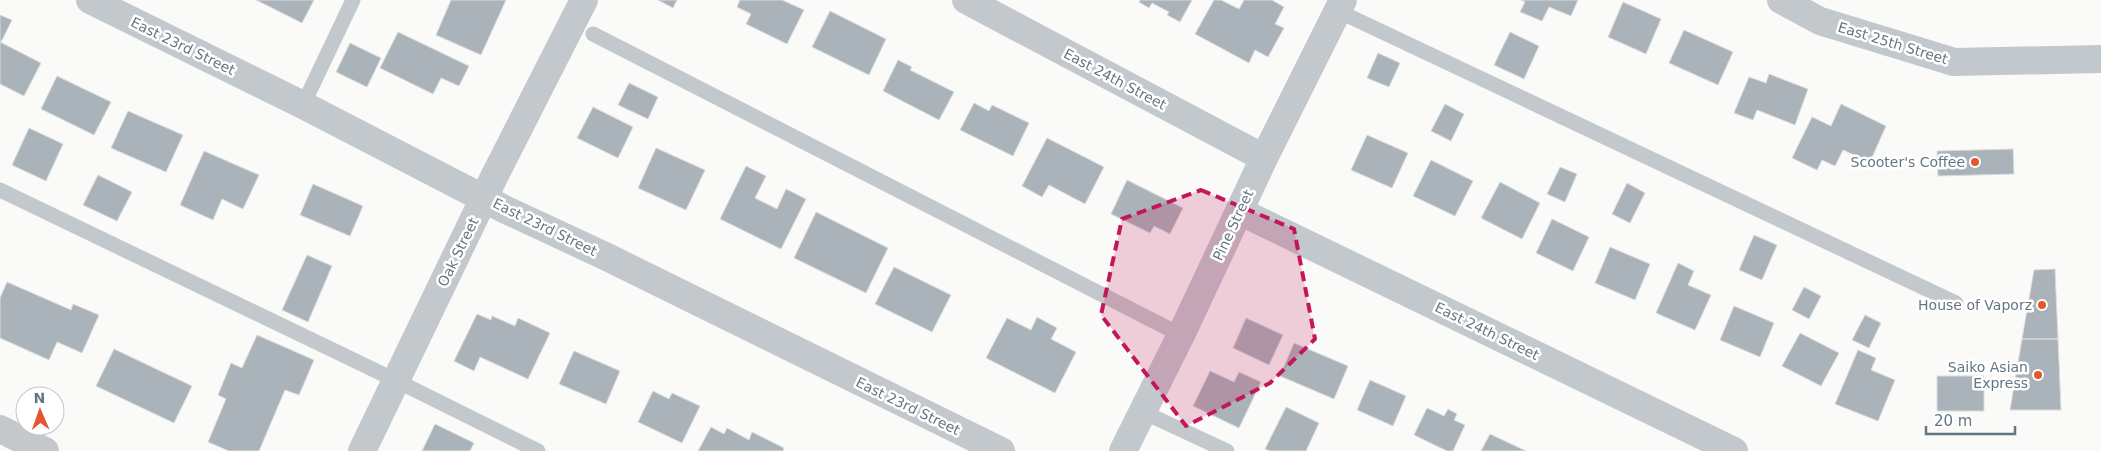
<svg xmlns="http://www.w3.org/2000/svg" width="2101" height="451" viewBox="0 0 2101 451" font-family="'DejaVu Sans',sans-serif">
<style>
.building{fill:#aab3b9;stroke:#dcdcda}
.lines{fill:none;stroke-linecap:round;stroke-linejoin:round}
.service{stroke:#c3c8cc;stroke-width:15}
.minor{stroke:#c3c8cc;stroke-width:28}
.marked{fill:#c2185b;fill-opacity:0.2;stroke:#c2185b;stroke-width:4;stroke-dasharray:10 6;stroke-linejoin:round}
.poi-dot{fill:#e4572e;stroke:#fff;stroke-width:2}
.labels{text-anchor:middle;stroke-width:5;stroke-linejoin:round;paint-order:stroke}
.street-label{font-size:14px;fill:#657683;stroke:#fff}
.poi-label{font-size:14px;fill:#657683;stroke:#fff;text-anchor:end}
</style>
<rect width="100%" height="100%" fill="#fafaf8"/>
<!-- building -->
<path class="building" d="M256,0H314L302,23Z
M451,0H506L481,55L436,35Z
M658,0H677L673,8Z
M740,0H782L804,10L787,44L746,24L751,14L737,7Z
M1140,0H1192L1180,22L1167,15L1169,12L1152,3L1149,8L1139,2Z
M1214,0H1221L1239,9L1244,0H1272L1284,7L1275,24L1284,28L1268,57L1255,50L1249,63L1195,34Z
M1521,0H1578L1571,16L1549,7L1542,21L1520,12L1525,2Z
M1623,2L1661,19L1646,54L1608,37Z
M830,11L886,39L869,75L812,47Z
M0,15L12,20L1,42H0Z
M1684,30L1733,52L1718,85L1669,63Z
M398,32L469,66L459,86L441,78L433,94L380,68Z
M1510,32L1539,46L1524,79L1494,65Z
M0,42L41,63L24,96L0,84Z
M350,43L381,58L367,87L336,72Z
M1378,53L1400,63L1389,87L1367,78Z
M898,60L912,67L910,70L954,92L939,120L883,91Z
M1769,74L1808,89L1795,125L1757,110L1753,120L1734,113L1749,77L1766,83Z
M57,76L111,102L94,135L41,109Z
M629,83L658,97L648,119L618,105Z
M974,103L989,111L992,105L1029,123L1013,156L960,130Z
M1445,104L1464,114L1451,141L1431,131Z
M1841,104L1886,126L1870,162L1843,150L1835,166L1822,160L1817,170L1792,158L1812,117L1831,126Z
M593,107L633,127L618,158L577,138Z
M128,111L183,135L166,172L111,148Z
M29,128L63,144L46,181L12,165Z
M1367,135L1408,153L1392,188L1351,170Z
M1047,138L1104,167L1085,204L1049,185L1042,197L1022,186Z
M656,148L705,170L686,210L638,188Z
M2013,149L2014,174L1938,176L1937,151Z
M204,151L259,175L243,209L222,199L213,220L180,205Z
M1431,160L1473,181L1455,216L1413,196Z
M746,166L766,176L755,198L777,209L786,189L806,199L781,249L720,219Z
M1560,167L1577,174L1565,202L1547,194Z
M98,175L132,192L117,221L83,205Z
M1127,180L1183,208L1170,234L1154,226L1150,233L1111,214Z
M1500,182L1540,203L1522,239L1481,218Z
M1627,183L1645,193L1630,223L1612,214Z
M313,184L363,206L350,236L300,215Z
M816,212L888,248L866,293L794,258Z
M1552,219L1589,237L1573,271L1536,253Z
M1754,235L1777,245L1762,280L1739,270Z
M1610,247L1650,264L1635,300L1595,283Z
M307,255L332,266L308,322L282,310Z
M1678,263L1694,271L1688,285L1711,295L1695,330L1656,313Z
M894,267L951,295L932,332L875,304Z
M2055,269L2058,339H2022L2034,270Z
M7,282L71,310L73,304L99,315L82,353L57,342L49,360L0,338V298Z
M1804,287L1821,296L1809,319L1792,310Z
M1734,306L1774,323L1760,357L1720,340Z
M477,314L491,320L492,316L515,326L518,318L550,333L528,379L480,357L474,371L454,361Z
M1865,315L1881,323L1869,348L1852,340Z
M1037,317L1057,328L1051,339L1076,352L1055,393L986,358L1007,318L1031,330Z
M1246,318L1283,335L1269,365L1233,348Z
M1800,333L1839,353L1821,386L1782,366Z
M257,335L314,360L299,395L285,390L259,451H229L208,442L226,399L218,395L231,363L242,368Z
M2022,339H2058L2061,410H2010Z
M1294,343L1348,366L1334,399L1280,376Z
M114,349L192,386L174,423L96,386Z
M1858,350L1876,358L1871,370L1895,380L1878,421L1835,404Z
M574,351L620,371L606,404L559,384Z
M1210,371L1234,382L1239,372L1261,382L1239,428L1193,406Z
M1937,376H1984V411H1937Z
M1370,380L1406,396L1393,426L1357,410Z
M653,391L669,399L672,393L700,406L682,443L638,422Z
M1286,407L1319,423L1306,451H1270L1265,449Z
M1427,408L1444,416L1448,409L1457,414L1454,420L1465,425L1453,451H1447L1414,435Z
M435,424L474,443L470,451H422Z
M711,427L724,434L727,428L749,440L752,432L784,448L783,451H698Z
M1490,434L1526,451H1481Z"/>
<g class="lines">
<!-- service -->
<path class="service" d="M1338,11L1956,303
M593,34L1181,335
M303,105L353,0
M0,190L395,380L538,451
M1143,412L1227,451"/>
<!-- minor -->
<path class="minor" d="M90,0L303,105L506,210L607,257L1001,451
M966,0L1264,158
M1781,0L1820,21L1954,62L2101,59
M1239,211L1734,451
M0,429L45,451
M362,451L494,177L584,0
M1123,451L1181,335L1264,158L1343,0"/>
</g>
<!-- marked area -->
<path class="marked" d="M1201,190L1294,229L1315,339L1270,383L1186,426L1101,315L1122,219Z"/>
<!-- markers -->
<g class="poi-dot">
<circle cx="1975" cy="162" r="5"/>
<circle cx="2042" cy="305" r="5"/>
<circle cx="2038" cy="375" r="5"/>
</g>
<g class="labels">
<!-- street labels -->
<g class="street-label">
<text transform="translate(1893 43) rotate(17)" y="5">East 25th Street</text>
<text transform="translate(183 46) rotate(26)" y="5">East 23rd Street</text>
<text transform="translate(1115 79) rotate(28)" y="5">East 24th Street</text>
<text transform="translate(1233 225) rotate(-65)" y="5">Pine Street</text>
<text transform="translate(545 227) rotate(26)" y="5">East 23rd Street</text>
<text transform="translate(458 252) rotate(-64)" y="5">Oak Street</text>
<text transform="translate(1487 331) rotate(26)" y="5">East 24th Street</text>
<text transform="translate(908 406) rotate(26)" y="5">East 23rd Street</text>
</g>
<!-- poi labels -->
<g class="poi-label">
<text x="1965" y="167">Scooter's Coffee</text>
<text x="2032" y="310">House of Vaporz</text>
<text x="2028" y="372">Saiko Asian<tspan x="2028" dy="16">Express</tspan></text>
</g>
</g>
<!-- north arrow -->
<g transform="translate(40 411) rotate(358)"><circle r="24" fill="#ffffff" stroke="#c1c8cd"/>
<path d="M0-4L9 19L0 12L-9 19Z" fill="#e4572e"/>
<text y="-8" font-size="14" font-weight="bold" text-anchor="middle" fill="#657683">N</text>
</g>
<!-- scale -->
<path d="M1926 426v8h89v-8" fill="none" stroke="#657683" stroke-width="2.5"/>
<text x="1934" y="426" font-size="15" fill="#657683" stroke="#ffffff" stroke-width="4" paint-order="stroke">20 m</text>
</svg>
